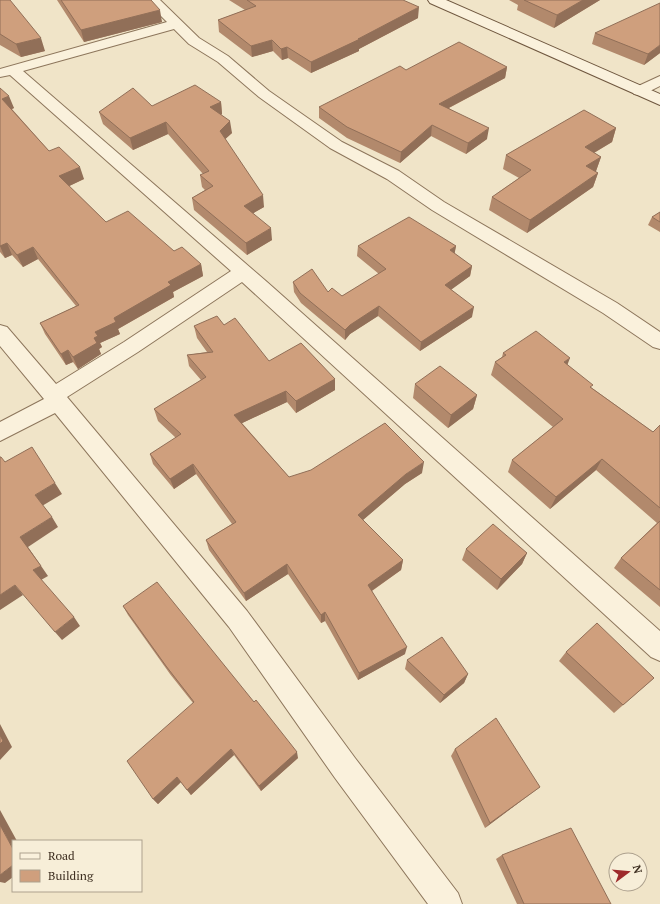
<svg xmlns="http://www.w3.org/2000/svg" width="660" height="904" viewBox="0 0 660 904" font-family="'PT Serif',serif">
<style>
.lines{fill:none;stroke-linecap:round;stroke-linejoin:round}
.street-casing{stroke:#8d765c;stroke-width:2}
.secondary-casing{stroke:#6f573f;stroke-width:2}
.street{fill:#faf1dc;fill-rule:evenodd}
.secondary{fill:#faf1dc;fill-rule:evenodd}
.wall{fill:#b2896c}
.shaded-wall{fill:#916f58}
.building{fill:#cf9f7d;stroke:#916f58}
</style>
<rect width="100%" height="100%" fill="#f0e4c8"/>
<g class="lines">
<!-- street casing -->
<g class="street-casing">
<path id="street" d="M145,0H160L199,38L228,56L269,91L342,142L399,171L444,202L617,303L660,332V349L653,347L603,313L432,210L387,179L330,148L259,97L218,62L189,44L174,29L23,71L267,282L660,631V661L651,657L242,282L138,352L67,397L247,611L355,758L458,893L462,904H428L335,778L229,627L55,413L0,441V422L44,399L0,346V325L7,327L56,384L124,342L231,271L10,75L0,77V69L167,22Z
M660,76V86L644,94L639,95L634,94L632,91L634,88Z"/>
</g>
<!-- secondary casing -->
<g class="secondary-casing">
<path id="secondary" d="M428,0H446L660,94V105L430,3Z"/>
</g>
<!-- street -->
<use href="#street" class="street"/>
<!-- secondary -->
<use href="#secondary" class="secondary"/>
</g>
<!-- wall -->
<path class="wall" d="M0,0L45,51L21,57L0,45Z
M57,0H151L162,22L84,42Z
M229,0H403L418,18L359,49V51L311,73L288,58L282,60L273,51L252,57L219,32L218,20L245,10Z
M509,0H600L554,28L517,10L518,5Z
M595,33L660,53L644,65L592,44Z
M507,67L505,78L449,108L487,139L466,154L431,136L400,163L347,138L319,118V107L406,70Z
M0,88L14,108L12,109L49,151L84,179L69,186L106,222L201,264L203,276L173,292L174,297L118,329L120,334L100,343L102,347L99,349L101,354L78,369L73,362L66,365L45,334L40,323L76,306L38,259L23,267L12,255L5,258L0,252Z
M221,102L222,114L221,115L232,133L225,139L264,207L253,213L272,240L247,255L194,210L192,198L205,190L202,187L200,175L203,174L168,134L133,150L103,124L99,112L152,106Z
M616,128L612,142L594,153L601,157L596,171H595L598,173L593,187L527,233L489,210L492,197L519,178L503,169L506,155Z
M660,212V232L648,225L652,217Z
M358,246H456L454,254L472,266L470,276L451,289L472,317L420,351L378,316L350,334L345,340L301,303L294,292L293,282L342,296L379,274L357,256Z
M224,325L269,361L335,379V390L296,413L287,402L242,423L289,477L422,473L405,484L363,520L403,560L401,570L372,591L405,654L358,680L325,621L321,623L288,574L246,601L209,550L206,540L232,524L196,474L174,489L153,464L150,454L176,438L158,421L154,409L201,380L189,366L187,355L207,352L197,338L194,326Z
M503,353L567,364L592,388L653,432L660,425V607L614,568L621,558L657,523L596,470L550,509L508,472L512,460L553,427L491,375L495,362L502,357Z
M415,384L477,395L473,409L448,428L413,398Z
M466,549L527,553L522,564L497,590L462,560Z
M123,606L298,758L261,791L234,755L191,795L181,782L158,804L153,799L193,703L170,674L128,615Z
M566,652L654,678L614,713L559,661Z
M407,660L468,674L464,683L440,703L405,669Z
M455,749L540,787L533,792L485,828L451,756Z
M502,855L611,904H517L496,859Z"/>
<!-- shaded-wall -->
<path class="shaded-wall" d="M583,0H600L554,28L557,15Z
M419,7L418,18L359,49V51L311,73V62L358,39Z
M160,10L162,22L84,42L81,30Z
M41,38L45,51L21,57L16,44Z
M272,40L273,51L252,57L251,46Z
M660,45V53L644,65L648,54Z
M287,47L288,58L282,60L281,49Z
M507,67L505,78L437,114L439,104Z
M9,96L14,108L7,111L2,99Z
M221,102L222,114L211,119L210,107Z
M230,121L232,133L221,143L220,131Z
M166,122L168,134L133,150L130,138Z
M432,125L431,136L400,163L401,152Z
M489,128L487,139L466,154L468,143Z
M616,128L612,142L580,161L585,147Z
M601,157L596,171L582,180L586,166Z
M80,167L84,179L63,189L59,176Z
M598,173L593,187L527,233L530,220Z
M263,195L264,207L245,218L244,206Z
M271,228L272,240L247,255L246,243Z
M7,243L12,255L5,258L0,246Z
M456,246L454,257L450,250Z
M33,247L38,259L23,267L17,255Z
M201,264L203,276L173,292L174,297L118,329L120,334L100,343L102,347L99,349L101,354L78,369L73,357L94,338L95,332L114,318L168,282Z
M472,266L470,276L444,295L445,285Z
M379,306L378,316L350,334L345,340V330L350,325Z
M474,307L472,317L420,351L421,342Z
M68,350L73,362L66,365L61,354Z
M570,358L565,371L564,362Z
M335,379V390L296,413V401Z
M286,391L287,402L236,426L234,415Z
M477,395L473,409L448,428L451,415Z
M602,459L596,470L550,509L556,497Z
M424,462L422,473L405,484L357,525L358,515L406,474Z
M193,464L196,474L174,489L170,479Z
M55,483L62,494L42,506L35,495Z
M52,517L58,527L28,547L48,576L41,580L33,570L20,537Z
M527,553L522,564L497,590L501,579Z
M403,560L401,570L367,594L368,585Z
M287,564L288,574L246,601L244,593Z
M15,585L23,595L0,610V595Z
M325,612V621L321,623V615Z
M74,617L80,626L62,640L55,632Z
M407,647L405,654L358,680L359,673Z
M468,674L464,683L440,703L444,695Z
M0,724L12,747L0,760Z
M231,749L234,755L191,795L187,790Z
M297,752L298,758L261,791L259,786Z
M177,777L181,782L158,804L153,799Z
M540,787L533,792L485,828L490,823Z
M0,810L17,841H13V849L0,825Z
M13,865V877L5,883L0,882V875Z"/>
<!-- building -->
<path class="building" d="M0,0H10L41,38L16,44L0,34Z
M61,0H151L160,10L81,30Z
M247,0H403L419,7L358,39H360L311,62L287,47L281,49L272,40L251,46L218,20L256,6Z
M524,0H583L557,15Z
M660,3V45L648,54L595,33Z
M459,42L507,67L439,104L489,128L468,143L432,125L401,152L347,127L319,107L400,66L406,70Z
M195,85L221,102L210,107L230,121L220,131L263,195L244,206L271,228L246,243L192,198L213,186L200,175L209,171L166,122L130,138L99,112L133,88L152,106Z
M0,88L9,96L2,99L49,151L59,147L80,167L59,176L106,222L128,211L174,251L182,247L201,264L168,282L171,285L114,318L116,322L95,332L98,336L94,338L97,343L73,357L68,350L61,354L40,323L79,305L33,247L17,255L7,243L0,246Z
M584,110L616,128L585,147L601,157L586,166L598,173L530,220L492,197L531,170L506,155Z
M660,212V222L652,217Z
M409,217L456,246L450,250L472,266L445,285L474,307L421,342L379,306L350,325L345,330L300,293L293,282L312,269L328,292L332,288L342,296L386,269L358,246Z
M217,316L224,325L235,318L269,361L301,343L335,379L296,401L286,391L234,415L289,477L311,470L385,423L424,462L406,474L358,515L403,560L368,585L407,647L359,673L325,612L321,615L287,564L244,593L206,540L236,522L193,464L170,479L150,454L181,434L154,409L206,377L187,355L213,352L194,326Z
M536,331L570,358L564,362L593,385L590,387L653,432L660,425V508L602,459L556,497L512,460L563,419L495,362L506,355L503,353Z
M440,366L477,395L451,415L415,384Z
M32,447L55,483L35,495L52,517L20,537L41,566L33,570L74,617L55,632L15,585L0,595V457H1L5,462Z
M660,521V590L621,558Z
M493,524L527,553L501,579L466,549Z
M157,582L254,702L256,700L297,752L259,786L231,749L187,790L177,777L153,799L127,761L194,702L166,666L123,606Z
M597,623L654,678L623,705L566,652Z
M442,637L468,674L444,695L407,660Z
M496,718L540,787L490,823L455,749Z
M0,735L3,741L0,744Z
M0,825L13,849V865L0,875Z
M571,828L611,904H524L502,855Z"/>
<!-- legend -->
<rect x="12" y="840" width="130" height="52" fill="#f7eed8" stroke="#ada18e"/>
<rect x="20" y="853" width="20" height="6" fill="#faf1dc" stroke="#ada18e"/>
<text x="48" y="860" font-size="12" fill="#3d2e20">Road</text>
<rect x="20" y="870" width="20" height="12" fill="#cf9f7d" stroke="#ada18e"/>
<text x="48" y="880" font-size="12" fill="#3d2e20">Building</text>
<!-- north arrow -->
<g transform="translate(628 872) rotate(74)"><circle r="19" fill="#f7eed8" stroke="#ada18e"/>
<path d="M0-3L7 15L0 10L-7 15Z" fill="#9e2a2b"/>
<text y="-6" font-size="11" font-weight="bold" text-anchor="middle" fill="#3d2e20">N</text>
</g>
</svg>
